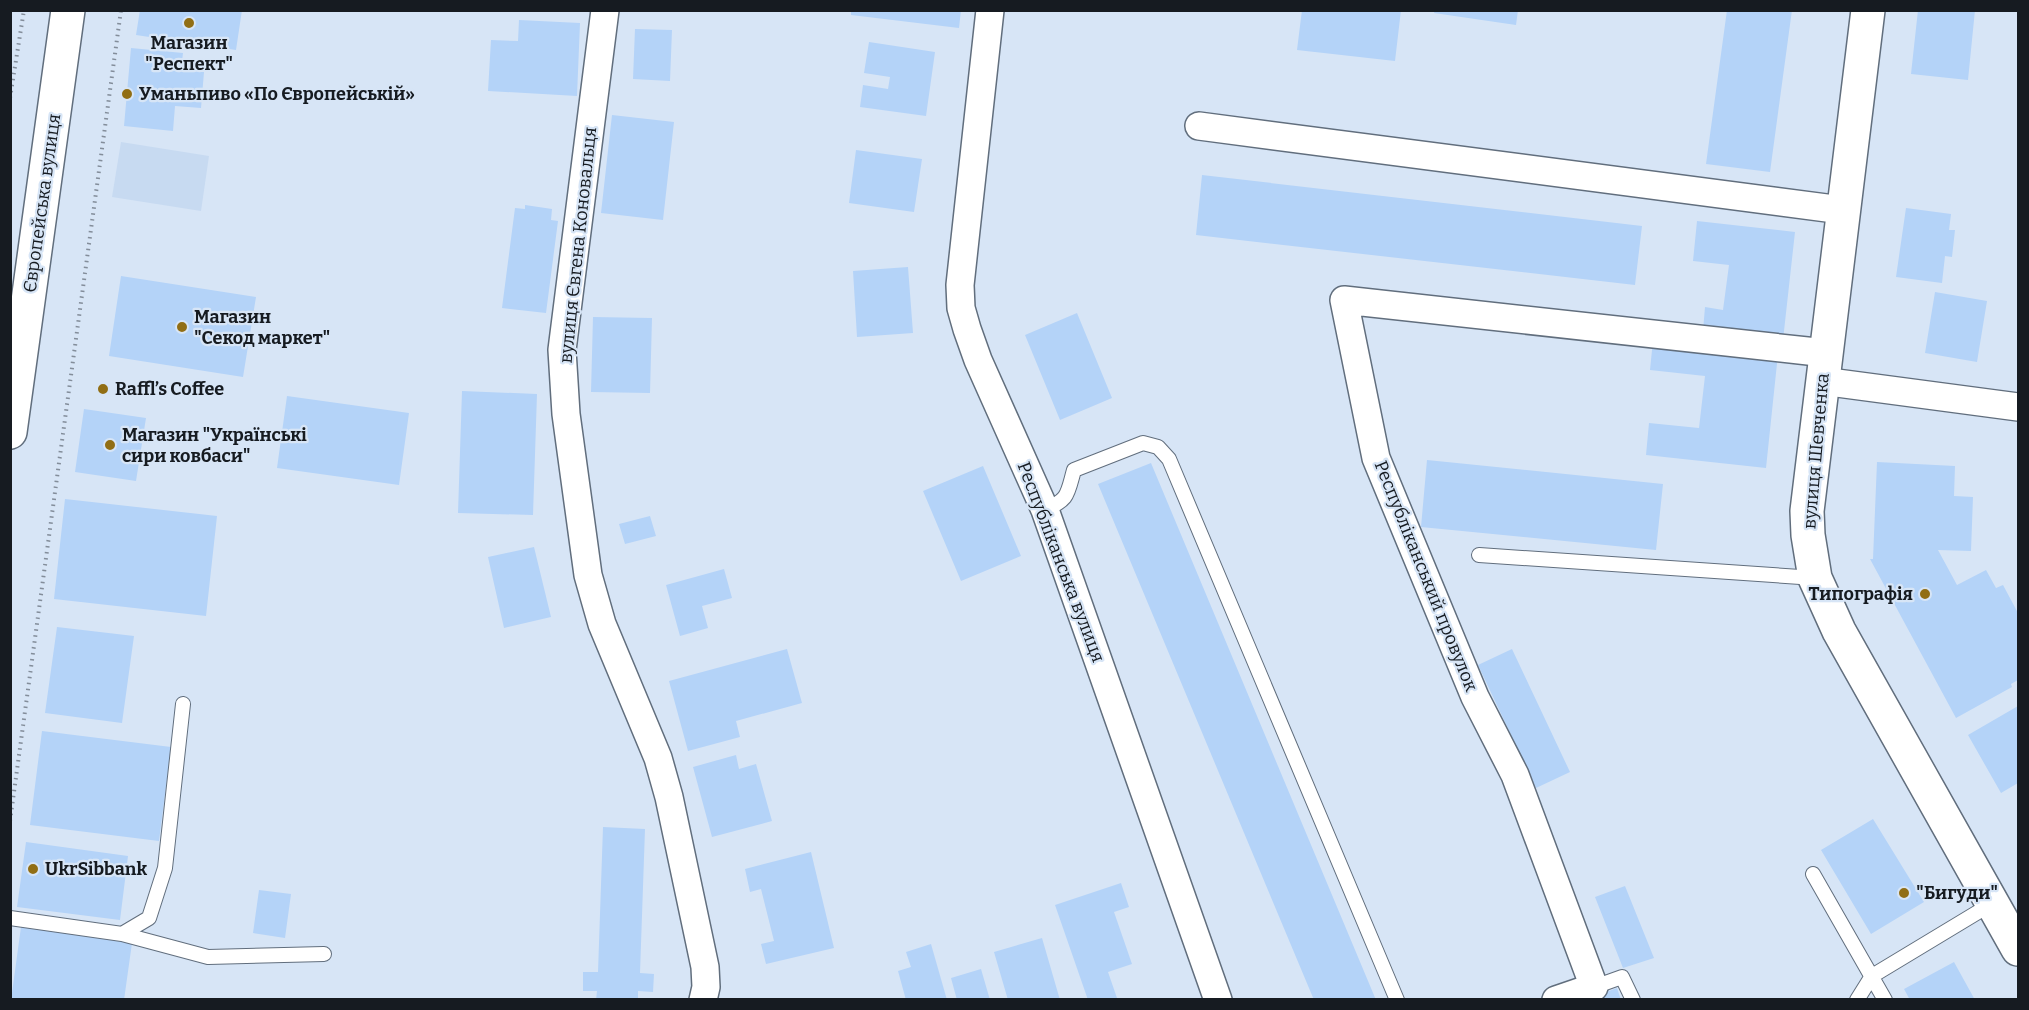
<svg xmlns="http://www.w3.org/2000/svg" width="2029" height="1010" viewBox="0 0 2029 1010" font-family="Bitter,serif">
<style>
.built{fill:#c7daf1}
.building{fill:#b4d3f8}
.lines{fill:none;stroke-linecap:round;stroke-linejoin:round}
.service-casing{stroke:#616e7d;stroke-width:16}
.minor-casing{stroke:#616e7d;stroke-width:30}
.tertiary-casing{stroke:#616e7d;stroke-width:36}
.secondary-casing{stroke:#616e7d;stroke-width:36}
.path{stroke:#838d9a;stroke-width:4;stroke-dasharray:1.5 4.5;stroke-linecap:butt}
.service{stroke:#fff;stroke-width:14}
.minor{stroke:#fff;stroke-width:27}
.tertiary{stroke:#fff;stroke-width:33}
.secondary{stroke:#fff;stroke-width:33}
.poi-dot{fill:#916e14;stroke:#d7e5f6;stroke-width:2}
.labels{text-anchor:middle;stroke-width:4.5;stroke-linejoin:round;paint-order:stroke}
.poi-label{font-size:18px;font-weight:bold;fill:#161b21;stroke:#d7e5f6;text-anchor:start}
.street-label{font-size:18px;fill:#161b21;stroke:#d7e5f6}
</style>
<rect width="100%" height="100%" fill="#d7e5f6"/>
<!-- built -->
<path class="built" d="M121,142L209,156L201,211L112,197Z"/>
<!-- building -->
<path class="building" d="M140,10H242L236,50L136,35Z
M851,10H961L959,28L851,15Z
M1302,10H1401L1395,61L1297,50Z
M1435,10H1518L1516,25L1434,13Z
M1727,10H1792L1770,172L1706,164Z
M1918,10H1975L1968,80L1911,74Z
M519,20L580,23L577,96L488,91L491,40L518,41Z
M635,29L672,30L670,81L633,79Z
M869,42L935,52L926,116L860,107L863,85L888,89L890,77L864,73Z
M131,48L183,53L181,70L204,72L201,108L175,106L173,131L124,126Z
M612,115L674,122L663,220L601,213Z
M856,150L922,159L914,212L849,203Z
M1202,175L1642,226L1635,285L1196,235Z
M525,205L552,209L551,220L558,221L546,313L502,308L515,208L525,209Z
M1906,208L1951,214L1949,230H1955L1952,257L1945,256L1942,283L1896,277Z
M1697,221L1795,232L1783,340L1703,331L1705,307L1723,310L1729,265L1693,261Z
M908,267L913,333L857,337L853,271Z
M121,276L256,297L243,377L109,356Z
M1935,292L1987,301L1977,362L1925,353Z
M1077,313L1112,398L1060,420L1025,335Z
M593,317L652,318L650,393L591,392Z
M1653,340L1778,354L1766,468L1646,455L1649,423L1699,428L1705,376L1650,370Z
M462,391L537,394L533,515L458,513Z
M287,396L409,413L399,485L277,468Z
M84,409L146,418L136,481L75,472Z
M1427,460L1663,484L1656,550L1421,527Z
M1877,462L1955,466L1954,496L1973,497L1971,551L1938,550L1957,585L1986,570L1996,588L2003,585L2018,613V680L2011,684L2012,687L1956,718L1870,559H1873Z
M1151,463L1376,1000H1314L1098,484Z
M983,466L1021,556L961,581L923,491Z
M65,499L217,516L206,616L54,599Z
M650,516L656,536L625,544L619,524Z
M534,547L551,617L504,628L488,557Z
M724,569L732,598L702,606L708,628L680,636L666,585Z
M57,627L134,636L122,723L45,713Z
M787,649L802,703L736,721L740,737L688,751L669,681Z
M1512,649L1570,772L1536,788L1478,665Z
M2018,706V783L2001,793L1968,735Z
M42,731L171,747L159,841L30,825Z
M736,755L739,769L756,764L772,821L712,837L693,767Z
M1873,819L1924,902L1871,934L1821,850Z
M603,827L645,829L640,973L654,974L653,992L638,991V1000H596L597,991H583V972H598Z
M26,842L128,856L120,920L17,907Z
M811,852L834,948L766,964L761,944L774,941L761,889L750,892L745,869Z
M1121,883L1129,907L1114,912L1132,964L1108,972L1117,998L1088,1000L1055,905Z
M1625,886L1654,958L1623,968L1595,897Z
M259,890L291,894L285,938L253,933Z
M21,927L132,943L124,1000H11Z
M1042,938L1060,1000H1008L994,952Z
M931,944L947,1000H906L898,971L911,967L906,952Z
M1954,962L1975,1000H1910L1904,989Z
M981,969L990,1000H957L951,978Z
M1617,988L1621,1000H1587V999Z"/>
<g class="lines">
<!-- service casing -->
<g class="service-casing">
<path id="service" d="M1045,510C1069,499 1067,495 1074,470L1143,443L1158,447L1169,459L1397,1000
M1479,555L1815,578
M1813,874L1885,1000
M10,918L122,934L208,957L324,954
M122,934L149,918L165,868L183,704
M1594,987L1622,977L1633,1000
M1857,1000L1872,976L1993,903"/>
</g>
<!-- minor casing -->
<g class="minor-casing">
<path id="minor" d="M605,10L562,350L566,414L588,575L602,624L658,758L669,797L705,967L706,987L703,1000
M990,10L960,285L961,308L967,329L978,360L1045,510L1218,1000
M1199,126L1842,210
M1822,381L2018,407
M1556,1000L1594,987L1515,775L1475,697L1376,458L1344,300L1826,353"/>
</g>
<!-- tertiary casing -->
<g class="tertiary-casing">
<path id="tertiary" d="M1868,10L1807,511L1808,535L1815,578L1839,631L2018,949"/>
</g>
<!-- secondary casing -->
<g class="secondary-casing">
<path id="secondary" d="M10,432L68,10"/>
</g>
<!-- path -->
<path class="path" d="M10,98L24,10
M10,821L121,10"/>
<!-- service -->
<use href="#service" class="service"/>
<!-- minor -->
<use href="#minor" class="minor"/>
<!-- tertiary -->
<use href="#tertiary" class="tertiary"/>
<!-- secondary -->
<use href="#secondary" class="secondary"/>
</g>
<!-- markers -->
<g class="poi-dot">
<circle cx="189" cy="23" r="6"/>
<circle cx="127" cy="94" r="6"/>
<circle cx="182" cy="327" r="6"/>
<circle cx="103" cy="389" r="6"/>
<circle cx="110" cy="445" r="6"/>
<circle cx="1925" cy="594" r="6"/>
<circle cx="33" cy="869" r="6"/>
<circle cx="1904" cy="893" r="6"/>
</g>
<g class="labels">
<!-- poi labels -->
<g class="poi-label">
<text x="189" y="49" text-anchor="middle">Магазин<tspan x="189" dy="21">"Респект"</tspan></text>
<text x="139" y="100">Уманьпиво «По Європейській»</text>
<text x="194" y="323">Магазин<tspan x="194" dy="21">"Секод маркет"</tspan></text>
<text x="115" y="395">Raffl’s Coffee</text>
<text x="122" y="441">Магазин "Українські<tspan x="122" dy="21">сири ковбаси"</tspan></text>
<text x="1913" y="600" text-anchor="end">Типографія</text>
<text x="45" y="875">UkrSibbank</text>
<text x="1916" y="899">"Бигуди"</text>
</g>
<!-- street labels -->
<g class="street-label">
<text transform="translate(42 203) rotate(-82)" y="6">Європейська вулиця</text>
<text transform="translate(578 245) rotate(-84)" y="6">вулиця Євгена Коновальця</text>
<text transform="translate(1816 451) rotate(-85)" y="6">вулиця Шевченка</text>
<text transform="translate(1061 562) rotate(69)" y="6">Республіканська вулиця</text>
<text transform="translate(1426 576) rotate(68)" y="6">Республіканський провулок</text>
</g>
</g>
<!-- border -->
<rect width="2029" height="1010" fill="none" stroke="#161b21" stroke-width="24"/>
</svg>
